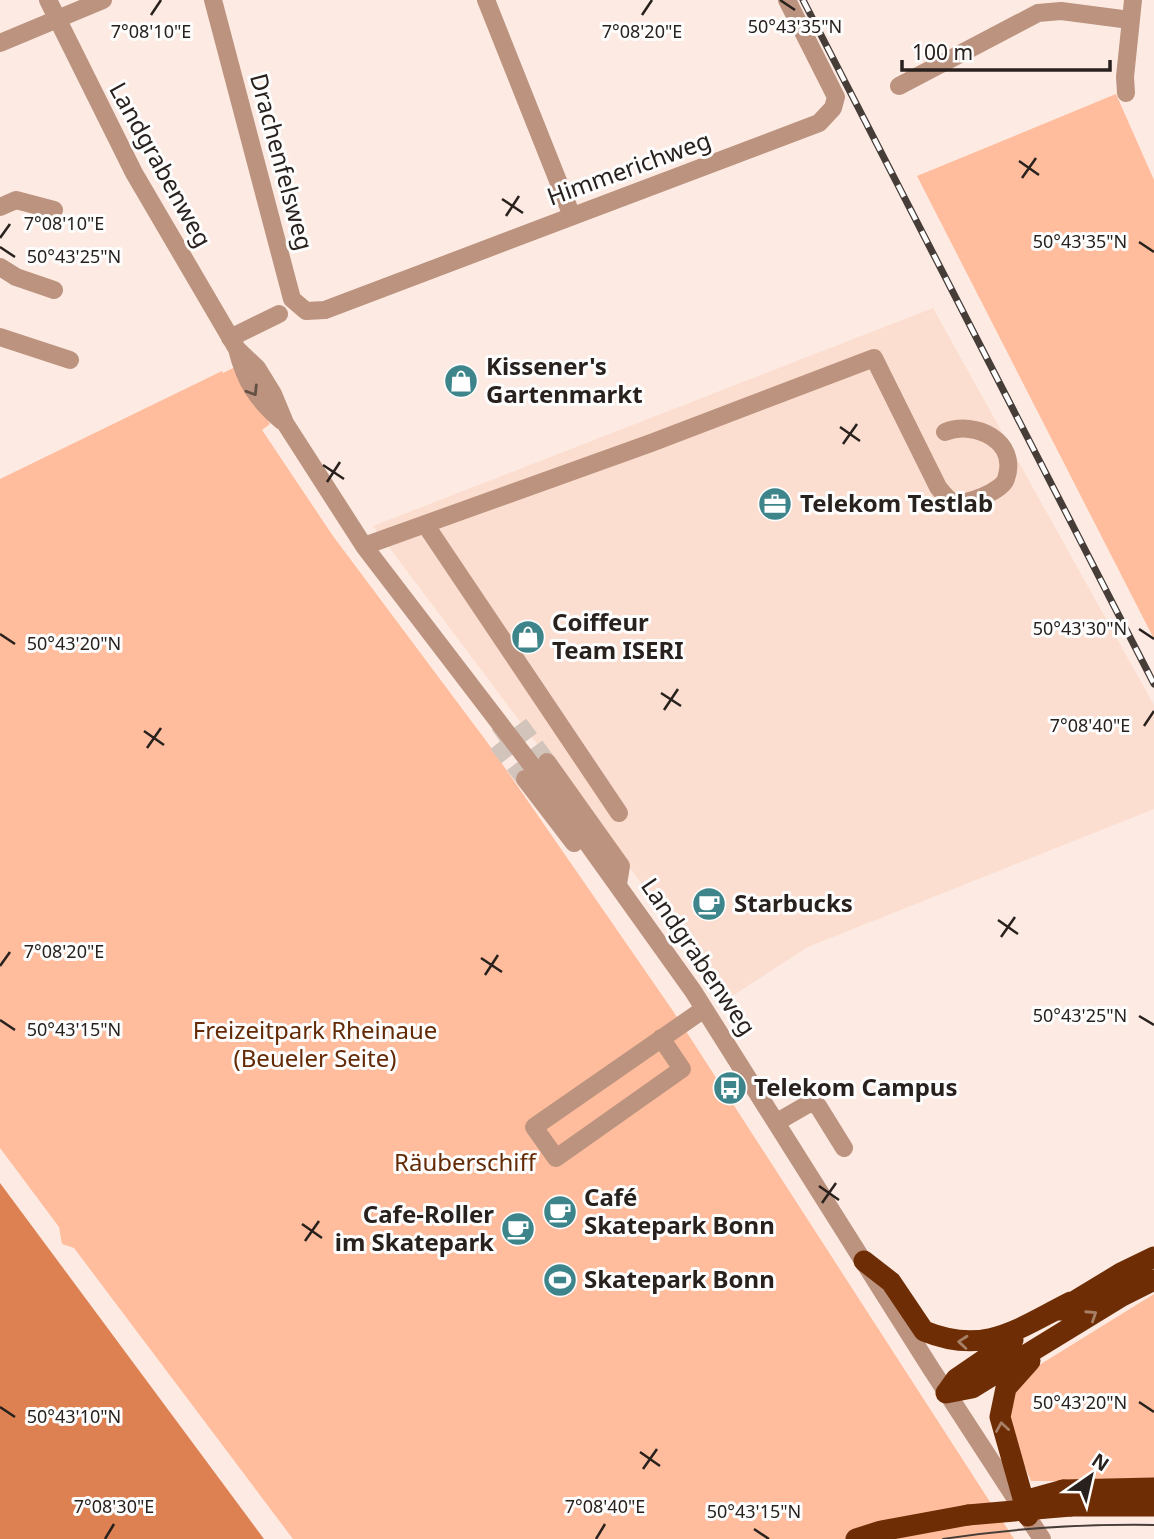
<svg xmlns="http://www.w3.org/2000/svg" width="1154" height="1539" viewBox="0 0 1154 1539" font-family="'Noto Sans',sans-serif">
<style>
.built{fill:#fcded0}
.green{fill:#ffbd9d}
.water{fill:#dd8153}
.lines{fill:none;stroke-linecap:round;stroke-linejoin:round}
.minor-tunnel{stroke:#d2c3bb;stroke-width:18;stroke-dasharray:18 9;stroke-linecap:butt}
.minor{stroke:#bc937f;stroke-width:18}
.highway{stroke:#6e2d04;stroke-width:21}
.tram{stroke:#463d39;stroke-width:2}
.rail-casing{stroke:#463d39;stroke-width:7}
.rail{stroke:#fdfdfd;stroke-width:4.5;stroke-dasharray:13;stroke-linecap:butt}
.highway-bridge{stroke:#6e2d04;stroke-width:21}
.oneway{stroke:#634f44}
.oneway2{stroke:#a78068}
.ticks{fill:none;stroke:#28211d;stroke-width:2.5}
.labels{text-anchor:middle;stroke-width:6;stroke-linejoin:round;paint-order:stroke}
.street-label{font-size:24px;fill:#28211d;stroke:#fdfdfd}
.poi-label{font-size:24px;font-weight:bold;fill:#28211d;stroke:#fdfdfd;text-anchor:start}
.park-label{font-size:24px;fill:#642a06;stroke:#fdfdfd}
.ticks-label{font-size:18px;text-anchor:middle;fill:#28211d;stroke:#fdfdfd;stroke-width:6;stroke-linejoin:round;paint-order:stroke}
</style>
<rect width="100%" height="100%" fill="#fdebe3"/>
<!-- built -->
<path class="built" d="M933,308L1154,705V809L808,947L723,1002L639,880L373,526Z"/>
<!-- green -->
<path class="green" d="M1116,94L1154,180V639L917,176Z
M235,367L270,424L262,430L333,536L487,742L673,1011L1014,1539H293L74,1248L62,1244L59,1227L0,1148V479L222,371L223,373Z
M1154,1294V1481H1031L1013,1439L1010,1419L1014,1394L1036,1367Z"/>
<!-- water -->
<path class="water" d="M0,1183L264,1539H0Z"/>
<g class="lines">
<!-- minor-tunnel -->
<path class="minor-tunnel" d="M525,779L494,739L518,723L547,762"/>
<!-- minor -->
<path class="minor" d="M48,0L134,173L237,349C245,381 257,400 282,421
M213,0L292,299L306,311L325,310L819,123L833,108L836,97L787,0
M486,0L572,216
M0,43L103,0
M899,86L1038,13L1061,11L1130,20
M1126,93L1125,77L1133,0
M0,207L16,200L54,210
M0,267L16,277L54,290
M0,337L70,360
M230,338L279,314
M237,349L257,368L273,394L285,423L364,546L530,763L693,991L930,1367L1042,1539
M425,524L619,813
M364,546L651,443L874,358L938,487C943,493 947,500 954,502C965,506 1002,491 1006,479C1019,441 975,420 945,432
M547,762L621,866L618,884
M525,779L574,843
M661,1038L682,1069L556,1158L534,1127L704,1009
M777,1122L810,1103L818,1106L844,1148"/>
<!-- highway -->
<path class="highway" d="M864,1261L891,1282L924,1331C985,1356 1017,1329 1071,1302
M1060,1310L1121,1273L1154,1257
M946,1393L956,1379L1013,1340
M946,1393L972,1388L1122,1296L1154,1280
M1063,1490L1154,1488
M1071,1506H1154
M1028,1516L1000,1417L1006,1388L1030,1361
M856,1539L881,1531L968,1515"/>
<!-- tram -->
<path class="tram" d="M943,1539C1014,1528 1082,1524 1154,1525"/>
<!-- rail casing -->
<g class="rail-casing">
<path id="rail" d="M803,0L1154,684"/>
</g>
<!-- rail -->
<use href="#rail" class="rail"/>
<!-- highway-bridge -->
<path class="highway-bridge" d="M1027,1500L1063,1490
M968,1515L1071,1506"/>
</g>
<!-- one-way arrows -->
<defs><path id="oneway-chevron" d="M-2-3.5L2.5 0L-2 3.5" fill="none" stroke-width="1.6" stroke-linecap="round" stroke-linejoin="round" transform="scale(1.75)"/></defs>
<use class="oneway" href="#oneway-chevron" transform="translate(253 391) rotate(58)"/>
<g class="oneway2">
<use href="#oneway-chevron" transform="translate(1092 1315) rotate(-33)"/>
<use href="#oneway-chevron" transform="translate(963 1342) rotate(-175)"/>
<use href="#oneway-chevron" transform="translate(1002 1427) rotate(-99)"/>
</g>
<!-- ticks -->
<path class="ticks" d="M780,0L795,10M151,15L161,0M642,15L652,0M1019,161L1039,175M1022,178L1036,158M502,199L523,213M506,216L519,196M0,238L10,224M1139,242L1154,252M0,247L15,257M840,427L860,441M843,444L857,424M323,465L344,479M327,482L340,462M1139,629L1154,639M0,634L15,644M661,693L681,706M664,710L678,689M1144,726L1154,711M144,731L164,745M147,748L161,728M998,920L1018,934M1001,937L1015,917M481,958L502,972M0,966L10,952M485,975L498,955M1139,1016L1154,1025M0,1020L15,1030M819,1186L839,1200M822,1203L836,1183M302,1224L322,1238M305,1241L319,1221M1139,1402L1154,1412M0,1407L15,1417M640,1452L660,1466M643,1469L657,1449M754,1529L769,1539M105,1539L114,1524M596,1539L605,1524"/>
<!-- icons -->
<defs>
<g id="shop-disc" transform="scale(1.75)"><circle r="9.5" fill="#3d858a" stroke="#fdfdfd"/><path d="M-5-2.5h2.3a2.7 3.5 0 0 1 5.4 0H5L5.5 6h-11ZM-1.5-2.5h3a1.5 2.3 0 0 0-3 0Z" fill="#fff"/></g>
<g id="office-disc" transform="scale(1.75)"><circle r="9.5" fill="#3d858a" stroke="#fdfdfd"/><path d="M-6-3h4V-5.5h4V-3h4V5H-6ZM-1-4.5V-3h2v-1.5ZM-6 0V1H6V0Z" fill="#fff"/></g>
<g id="cafe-disc" transform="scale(1.75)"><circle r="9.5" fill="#3d858a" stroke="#fdfdfd"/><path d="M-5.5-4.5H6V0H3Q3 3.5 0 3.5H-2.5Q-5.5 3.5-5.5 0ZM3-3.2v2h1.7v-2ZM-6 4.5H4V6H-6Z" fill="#fff"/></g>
<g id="bus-disc" transform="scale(1.75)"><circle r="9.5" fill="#3d858a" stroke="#fdfdfd"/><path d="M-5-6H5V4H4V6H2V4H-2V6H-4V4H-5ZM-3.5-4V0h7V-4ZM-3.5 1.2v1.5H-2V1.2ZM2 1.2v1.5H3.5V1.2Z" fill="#fff"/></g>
<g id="stadium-disc" transform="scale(1.75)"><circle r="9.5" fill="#3d858a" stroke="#fdfdfd"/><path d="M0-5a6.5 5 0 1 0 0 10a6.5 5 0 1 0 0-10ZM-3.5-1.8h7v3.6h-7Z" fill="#fff"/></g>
</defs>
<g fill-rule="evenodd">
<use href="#shop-disc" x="461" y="381"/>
<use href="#office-disc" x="775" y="504"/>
<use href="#shop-disc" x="528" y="637"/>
<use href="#cafe-disc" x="709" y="904"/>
<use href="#bus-disc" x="730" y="1088"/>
<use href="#cafe-disc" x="560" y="1212"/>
<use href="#cafe-disc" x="518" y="1229"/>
<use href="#stadium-disc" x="560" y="1280"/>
</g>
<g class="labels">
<!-- street labels -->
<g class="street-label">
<text transform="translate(281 162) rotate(75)" y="8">Drachenfelsweg</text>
<text transform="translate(160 165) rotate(61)" y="8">Landgrabenweg</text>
<text transform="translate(629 169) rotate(-20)" y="8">Himmerichweg</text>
<text transform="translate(698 957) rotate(56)" y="8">Landgrabenweg</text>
</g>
<!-- poi labels -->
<g class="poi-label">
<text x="486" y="375">Kissener's<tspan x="486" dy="28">Gartenmarkt</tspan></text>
<text x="800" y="512">Telekom Testlab</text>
<text x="552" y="631">Coiffeur<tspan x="552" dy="28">Team ISERI</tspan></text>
<text x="734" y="912">Starbucks</text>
<text x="754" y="1096">Telekom Campus</text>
<text x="584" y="1206">Café<tspan x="584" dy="28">Skatepark Bonn</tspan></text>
<text x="494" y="1223" text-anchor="end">Cafe-Roller<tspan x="494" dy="28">im Skatepark</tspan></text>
<text x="584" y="1288">Skatepark Bonn</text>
</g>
<!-- park labels -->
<g class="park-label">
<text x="315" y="1039">Freizeitpark Rheinaue<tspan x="315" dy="28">(Beueler Seite)</tspan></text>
<text x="465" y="1171">Räuberschiff</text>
</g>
</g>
<g class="ticks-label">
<text x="795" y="33">50°43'35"N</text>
<text x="151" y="38">7°08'10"E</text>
<text x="642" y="38">7°08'20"E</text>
<text x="64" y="230">7°08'10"E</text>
<text x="1080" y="248">50°43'35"N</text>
<text x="74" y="263">50°43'25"N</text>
<text x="1080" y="635">50°43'30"N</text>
<text x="74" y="650">50°43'20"N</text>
<text x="1090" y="732">7°08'40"E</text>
<text x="64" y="958">7°08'20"E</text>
<text x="1080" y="1022">50°43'25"N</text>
<text x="74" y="1036">50°43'15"N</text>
<text x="1080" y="1409">50°43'20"N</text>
<text x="74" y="1423">50°43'10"N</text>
<text x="114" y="1513">7°08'30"E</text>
<text x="605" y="1513">7°08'40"E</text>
<text x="754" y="1518">50°43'15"N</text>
</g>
<!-- north arrow -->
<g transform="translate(1091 1476) rotate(34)" stroke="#fdfdfd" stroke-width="5" paint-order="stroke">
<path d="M0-5L12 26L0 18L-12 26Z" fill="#28211d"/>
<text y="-10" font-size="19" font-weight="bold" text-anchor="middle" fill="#28211d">N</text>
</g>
<!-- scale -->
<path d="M902 60v10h208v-10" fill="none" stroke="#28211d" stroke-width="3.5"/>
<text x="912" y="60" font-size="21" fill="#28211d" stroke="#fdfdfd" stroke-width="5" paint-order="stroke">100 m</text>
</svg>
